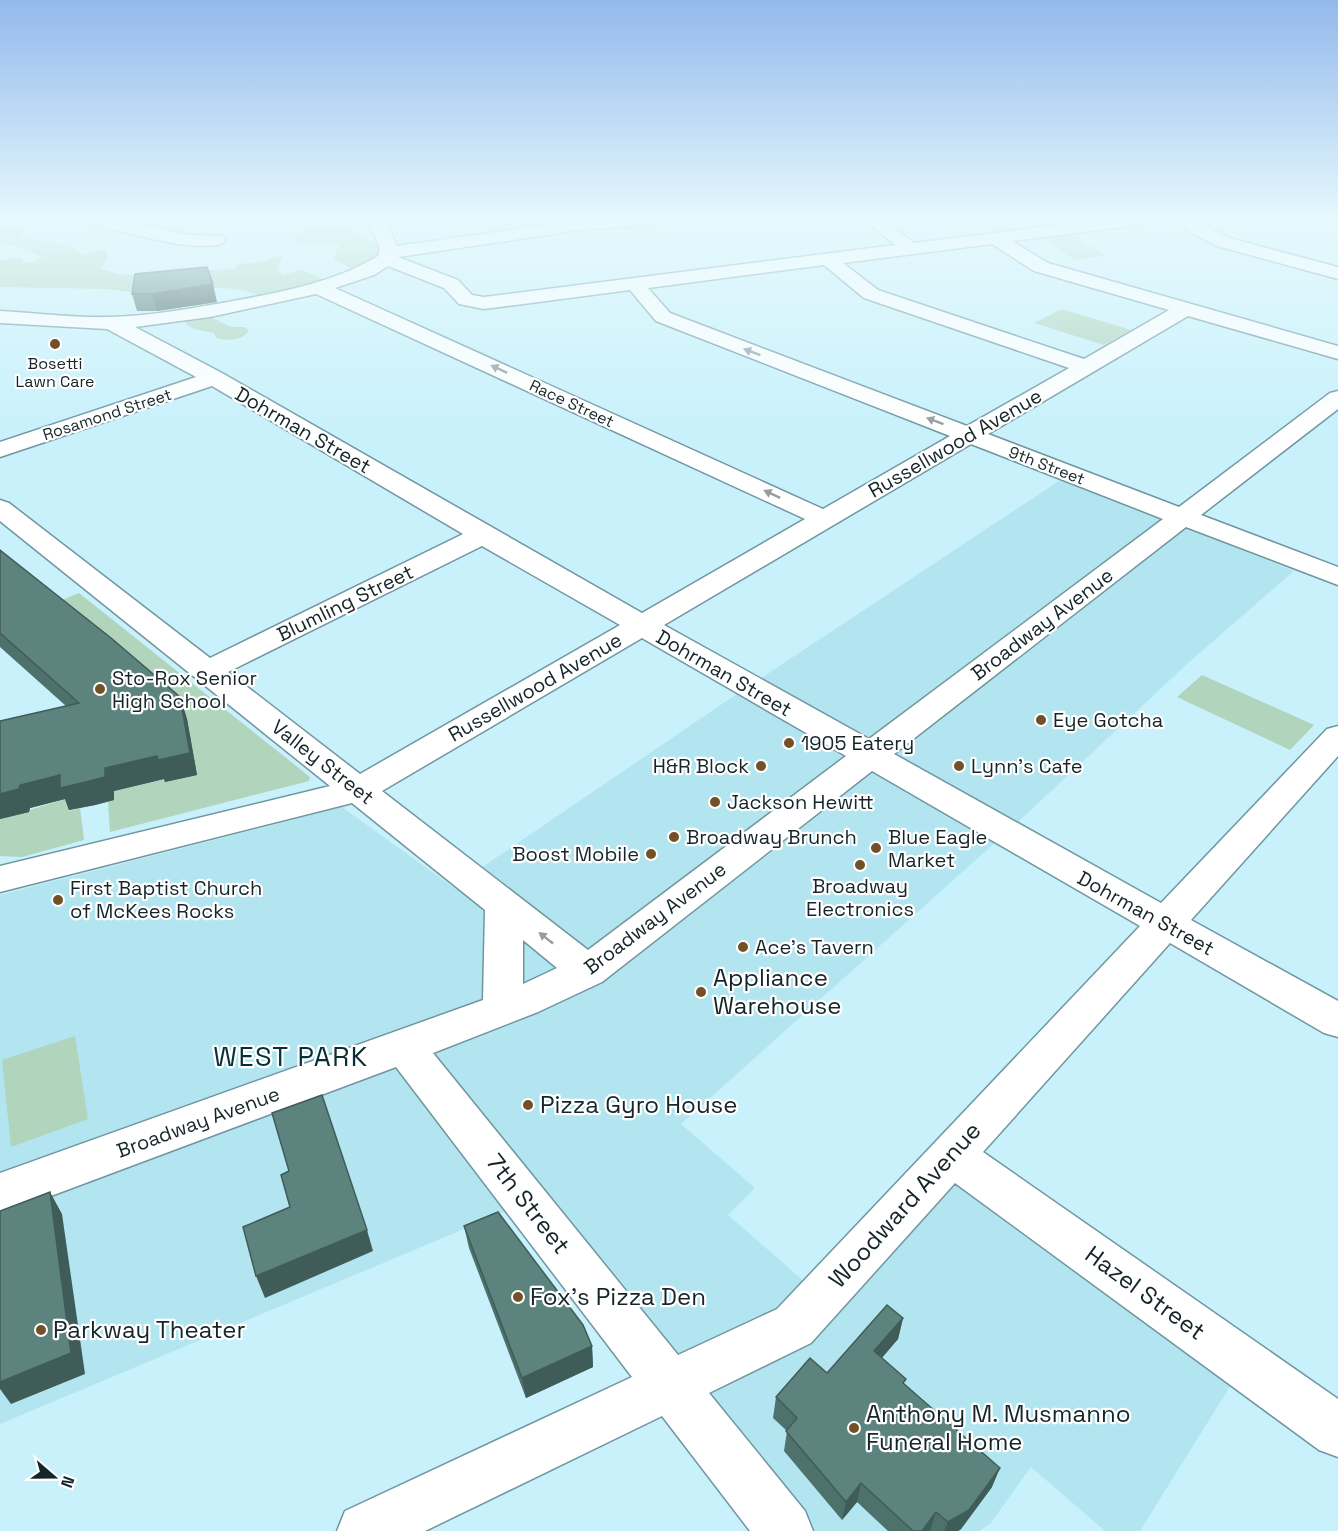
<svg xmlns="http://www.w3.org/2000/svg" width="1338" height="1531" viewBox="0 0 1338 1531" font-family="'Space Grotesk',sans-serif">
<style>
.built{fill:#b3e5f1}
.green{fill:#b0d4bc}
.lines{fill:none;stroke-linecap:round;stroke-linejoin:round}
.minor-casing{stroke:#7096a0;stroke-width:3}
.minor{fill:#fff;fill-rule:evenodd}
.wall{fill:#4f716c}
.shaded-wall{fill:#405c58}
.building{fill:#5c837e;stroke:#405c58;stroke-width:1.5}
.oneway{fill:#969d9e}
.poi-dot{fill:#725028;stroke:#fff;stroke-width:2}
.labels{text-anchor:middle;stroke-width:4.5;stroke-linejoin:round;paint-order:stroke}
.far-poi-label{font-size:16px;fill:#152528;stroke:#fff}
.far-street-label{font-size:16px;fill:#152528;stroke:#fff}
.street-label{font-size:20px;fill:#152528;stroke:#fff}
.poi-label{font-size:20px;fill:#152528;stroke:#fff;text-anchor:start}
.near-poi-label{font-size:24px;fill:#152528;stroke:#fff;text-anchor:start}
.near-street-label{font-size:24px;fill:#152528;stroke:#fff}
.near-quarter-label{font-size:27px;letter-spacing:1.5px;fill:#072f37;stroke:#fff}
</style>
<rect width="100%" height="100%" fill="#c8f1fb"/>
<!-- built -->
<path class="built" d="M1062,479L1294,571L1187,664L1017,823L681,1124L755,1188L728,1215L821,1296L951,1154L1244,1364L1140,1531H1105L1031,1467L990,1524L979,1531H785L526,1203L0,1424V895L342,807L453,887L722,704Z"/>
<!-- green -->
<path class="green" d="M0,219H6L4,222C11,230 18,229 29,229L19,235L23,238L69,245L83,255L104,249L107,250L108,259L100,269L124,275L198,274L211,270L234,269L239,264L262,262L275,257L283,256L277,270L281,272V275L303,270L330,283L263,298C247,289 232,288 214,288L212,283L130,292L109,289L0,287V261L17,257L22,258L23,262C31,264 36,262 42,257L15,246L0,244Z
M282,219H350L348,225L360,237L379,243L384,253L359,272L333,259L340,243L310,245L296,242L295,235L311,228C303,222 292,223 282,219Z
M1067,232L1105,256L1075,260L1038,236Z
M1062,309L1131,330L1104,345L1034,323Z
M207,315L231,327H245L249,331C241,341 228,341 216,338L214,333L194,329L186,324L185,320L189,318Z
M79,593L310,777L309,781L110,832L108,802L114,800V791L165,779L166,782L197,775L50,605Z
M1202,675L1314,725L1290,750L1177,697Z
M69,798V811L80,808L84,840L22,857L0,856V819Z
M75,1036L88,1119L11,1147L2,1060Z"/>
<g class="lines">
<!-- minor casing -->
<g class="minor-casing">
<path id="minor" d="M83,219H116L190,235L222,236L225,240L222,244C189,252 127,232 92,224L86,223Z
M368,219H384L397,246L580,220L668,219L665,223L659,224L580,230L398,257L458,280L472,295L484,297L895,245L864,219H883L914,243L1106,219H1154L1152,223L1146,224L1012,241L1048,263L1338,346V359L1188,316L988,434L1179,507L1330,393L1338,391V409L1201,515L1338,567V585L1186,527L894,754L1161,903L1327,729L1338,726V756L1191,920L1338,1001V1037L1324,1033L1170,943L983,1152L1338,1399V1457L1319,1450L955,1183L811,1343L709,1393L805,1511L813,1531H750L662,1416L425,1531H337L345,1511L632,1377L396,1067L0,1215V1173L483,1000L485,910L352,803L0,892V866L330,786L0,521V500L9,503L210,658L463,534L212,386L0,457V442L196,377L107,329L0,323V311C37,313 74,318 110,317C152,316 193,308 233,301C282,292 335,282 378,256L380,249ZM992,244L1034,271L1169,310L1084,359L878,290L843,263ZM824,265L864,298L1069,368L967,426L670,313L648,288ZM388,266L444,288L459,304L484,309L630,290L656,321L950,436L823,509L335,288L374,275ZM316,294L805,519L642,613L222,373L135,327L210,317ZM971,444L1163,519L869,739L664,625ZM482,546L620,625L360,774L228,672ZM642,638L846,756L588,950L382,791ZM872,771L1140,926L777,1309L678,1355L433,1053L538,1012L602,982ZM523,940L557,968L523,984Z
M1169,219H1191L1229,238L1338,267V279L1217,246L1172,223Z"/>
</g>
<!-- minor -->
<use href="#minor" class="minor"/>
</g>
<!-- wall -->
<path class="wall" d="M135,274L217,302L157,311H137L132,294Z
M0,550L180,697L187,719L197,775L165,782L164,779L114,791V800L95,805L69,810L65,799L30,808L29,812L0,819V721L66,706L0,647Z
M464,1226L592,1346L593,1367L526,1398L469,1248Z
M903,1318L898,1339L882,1358L992,1487L961,1529L958,1531H888L857,1502L842,1520L784,1451L787,1431L773,1418L776,1397L827,1373Z"/>
<!-- shaded-wall -->
<path class="shaded-wall" d="M213,284L217,302L157,311L152,294Z
M180,697L187,719L197,775L165,782L164,779L114,791V800L95,805L69,810L65,799L30,808L29,812L0,819V794L20,785L60,775L105,768Z
M50,1192L62,1214L85,1374L11,1404L0,1389V1382Z
M367,1230L373,1251L265,1298L256,1276Z
M903,1318L898,1339L869,1372L874,1351Z
M592,1346L593,1367L526,1398L522,1378Z
M1000,1468L992,1487L961,1529L958,1531H944L948,1522Z
M861,1483L857,1502L842,1520L846,1502Z
M936,1512L930,1531H922Z"/>
<!-- building -->
<path class="building" d="M207,267L213,284L152,294H132L135,274Z
M0,550L111,638L180,697L190,753L158,760L157,756L105,768V777L86,782L60,788V775L20,785L19,789L0,794V721L79,703L0,633Z
M322,1095L367,1230L256,1276L243,1227L290,1207L281,1175L289,1171L272,1113Z
M50,1192L71,1353L0,1382V1211Z
M498,1212L583,1325L592,1346L522,1378L464,1226Z
M887,1305L903,1318L874,1351L906,1379L903,1383L1000,1468L969,1510L948,1522L936,1512L922,1531H913L861,1483L846,1502L786,1431L797,1418L776,1397L810,1358L827,1373Z"/>
<!-- one-way arrows -->
<defs><path id="oneway-solid" d="M-6-.8H1V-3.2L6.5 0L1 3.2V.8H-6Z" transform="scale(1.5)"/></defs>
<g class="oneway">
<use href="#oneway-solid" transform="translate(752 352) rotate(-159)"/>
<use href="#oneway-solid" transform="translate(499 369) rotate(-155)"/>
<use href="#oneway-solid" transform="translate(935 421) rotate(-159)"/>
<use href="#oneway-solid" transform="translate(772 494) rotate(-155)"/>
<use href="#oneway-solid" transform="translate(546 938) rotate(-142)"/>
</g>
<!-- sky -->
<linearGradient id="sky" x2="0" y2="1"><stop stop-color="#93b9ec"/><stop offset="0.51" stop-color="#e6f9fd"/><stop offset="1" stop-color="#e6f9fd" stop-opacity="0"/></linearGradient>
<rect width="1338" height="433" fill="url(#sky)"/>
<!-- markers -->
<g class="poi-dot">
<circle cx="55" cy="344" r="6"/>
<circle cx="100" cy="689" r="6"/>
<circle cx="1041" cy="720" r="6"/>
<circle cx="789" cy="743" r="6"/>
<circle cx="761" cy="766" r="6"/>
<circle cx="959" cy="766" r="6"/>
<circle cx="715" cy="802" r="6"/>
<circle cx="674" cy="837" r="6"/>
<circle cx="876" cy="848" r="6"/>
<circle cx="651" cy="854" r="6"/>
<circle cx="860" cy="865" r="6"/>
<circle cx="58" cy="900" r="6"/>
<circle cx="743" cy="947" r="6"/>
<circle cx="701" cy="992" r="6"/>
<circle cx="528" cy="1105" r="6"/>
<circle cx="518" cy="1297" r="6"/>
<circle cx="41" cy="1330" r="6"/>
<circle cx="854" cy="1428" r="6"/>
</g>
<g class="labels">
<!-- far-poi labels -->
<g class="far-poi-label">
<text x="55" y="369">Bosetti<tspan x="55" dy="18">Lawn Care</tspan></text>
</g>
<!-- far-street labels -->
<g class="far-street-label">
<text transform="translate(572 403) rotate(25)" y="6">Race Street</text>
<text transform="translate(107 414) rotate(-18)" y="6">Rosamond Street</text>
<text transform="translate(1047 465) rotate(21)" y="6">9th Street</text>
</g>
<!-- street labels -->
<g class="street-label">
<text transform="translate(303 430) rotate(30)" y="7">Dohrman Street</text>
<text transform="translate(955 443) rotate(-30)" y="7">Russellwood Avenue</text>
<text transform="translate(345 603) rotate(-26)" y="7">Blumling Street</text>
<text transform="translate(1042 624) rotate(-37)" y="7">Broadway Avenue</text>
<text transform="translate(724 673) rotate(30)" y="7">Dohrman Street</text>
<text transform="translate(535 687) rotate(-30)" y="7">Russellwood Avenue</text>
<text transform="translate(323 762) rotate(38)" y="7">Valley Street</text>
<text transform="translate(1146 913) rotate(29)" y="7">Dohrman Street</text>
<text transform="translate(655 918) rotate(-37)" y="7">Broadway Avenue</text>
<text transform="translate(198 1122) rotate(-20)" y="7">Broadway Avenue</text>
</g>
<!-- poi labels -->
<g class="poi-label">
<text x="112" y="685">Sto-Rox Senior<tspan x="112" dy="23">High School</tspan></text>
<text x="1053" y="727">Eye Gotcha</text>
<text x="801" y="750">1905 Eatery</text>
<text x="749" y="773" text-anchor="end">H&amp;R Block</text>
<text x="971" y="773">Lynn's Cafe</text>
<text x="727" y="809">Jackson Hewitt</text>
<text x="686" y="844">Broadway Brunch</text>
<text x="888" y="844">Blue Eagle<tspan x="888" dy="23">Market</tspan></text>
<text x="639" y="861" text-anchor="end">Boost Mobile</text>
<text x="860" y="893" text-anchor="middle">Broadway<tspan x="860" dy="23">Electronics</tspan></text>
<text x="70" y="895">First Baptist Church<tspan x="70" dy="23">of McKees Rocks</tspan></text>
<text x="755" y="954">Ace's Tavern</text>
</g>
<!-- near-poi labels -->
<g class="near-poi-label">
<text x="713" y="986">Appliance<tspan x="713" dy="28">Warehouse</tspan></text>
<text x="540" y="1113">Pizza Gyro House</text>
<text x="530" y="1305">Fox's Pizza Den</text>
<text x="53" y="1338">Parkway Theater</text>
<text x="866" y="1422">Anthony M. Musmanno<tspan x="866" dy="28">Funeral Home</tspan></text>
</g>
<!-- near-street labels -->
<g class="near-street-label">
<text transform="translate(528 1204) rotate(52)" y="8">7th Street</text>
<text transform="translate(905 1205) rotate(-48)" y="8">Woodward Avenue</text>
<text transform="translate(1145 1293) rotate(36)" y="8">Hazel Street</text>
</g>
<!-- near-quarter labels -->
<g class="near-quarter-label">
<text x="291" y="1066">WEST PARK</text>
</g>
</g>
<!-- north arrow -->
<g transform="translate(54 1477) rotate(110)" stroke="#ffffff" stroke-width="4.5" paint-order="stroke">
<path d="M0-4.5L10 22L0 15L-10 22Z" fill="#152528"/>
<text y="-9" font-size="16" font-weight="bold" text-anchor="middle" fill="#152528">N</text>
</g>
</svg>
